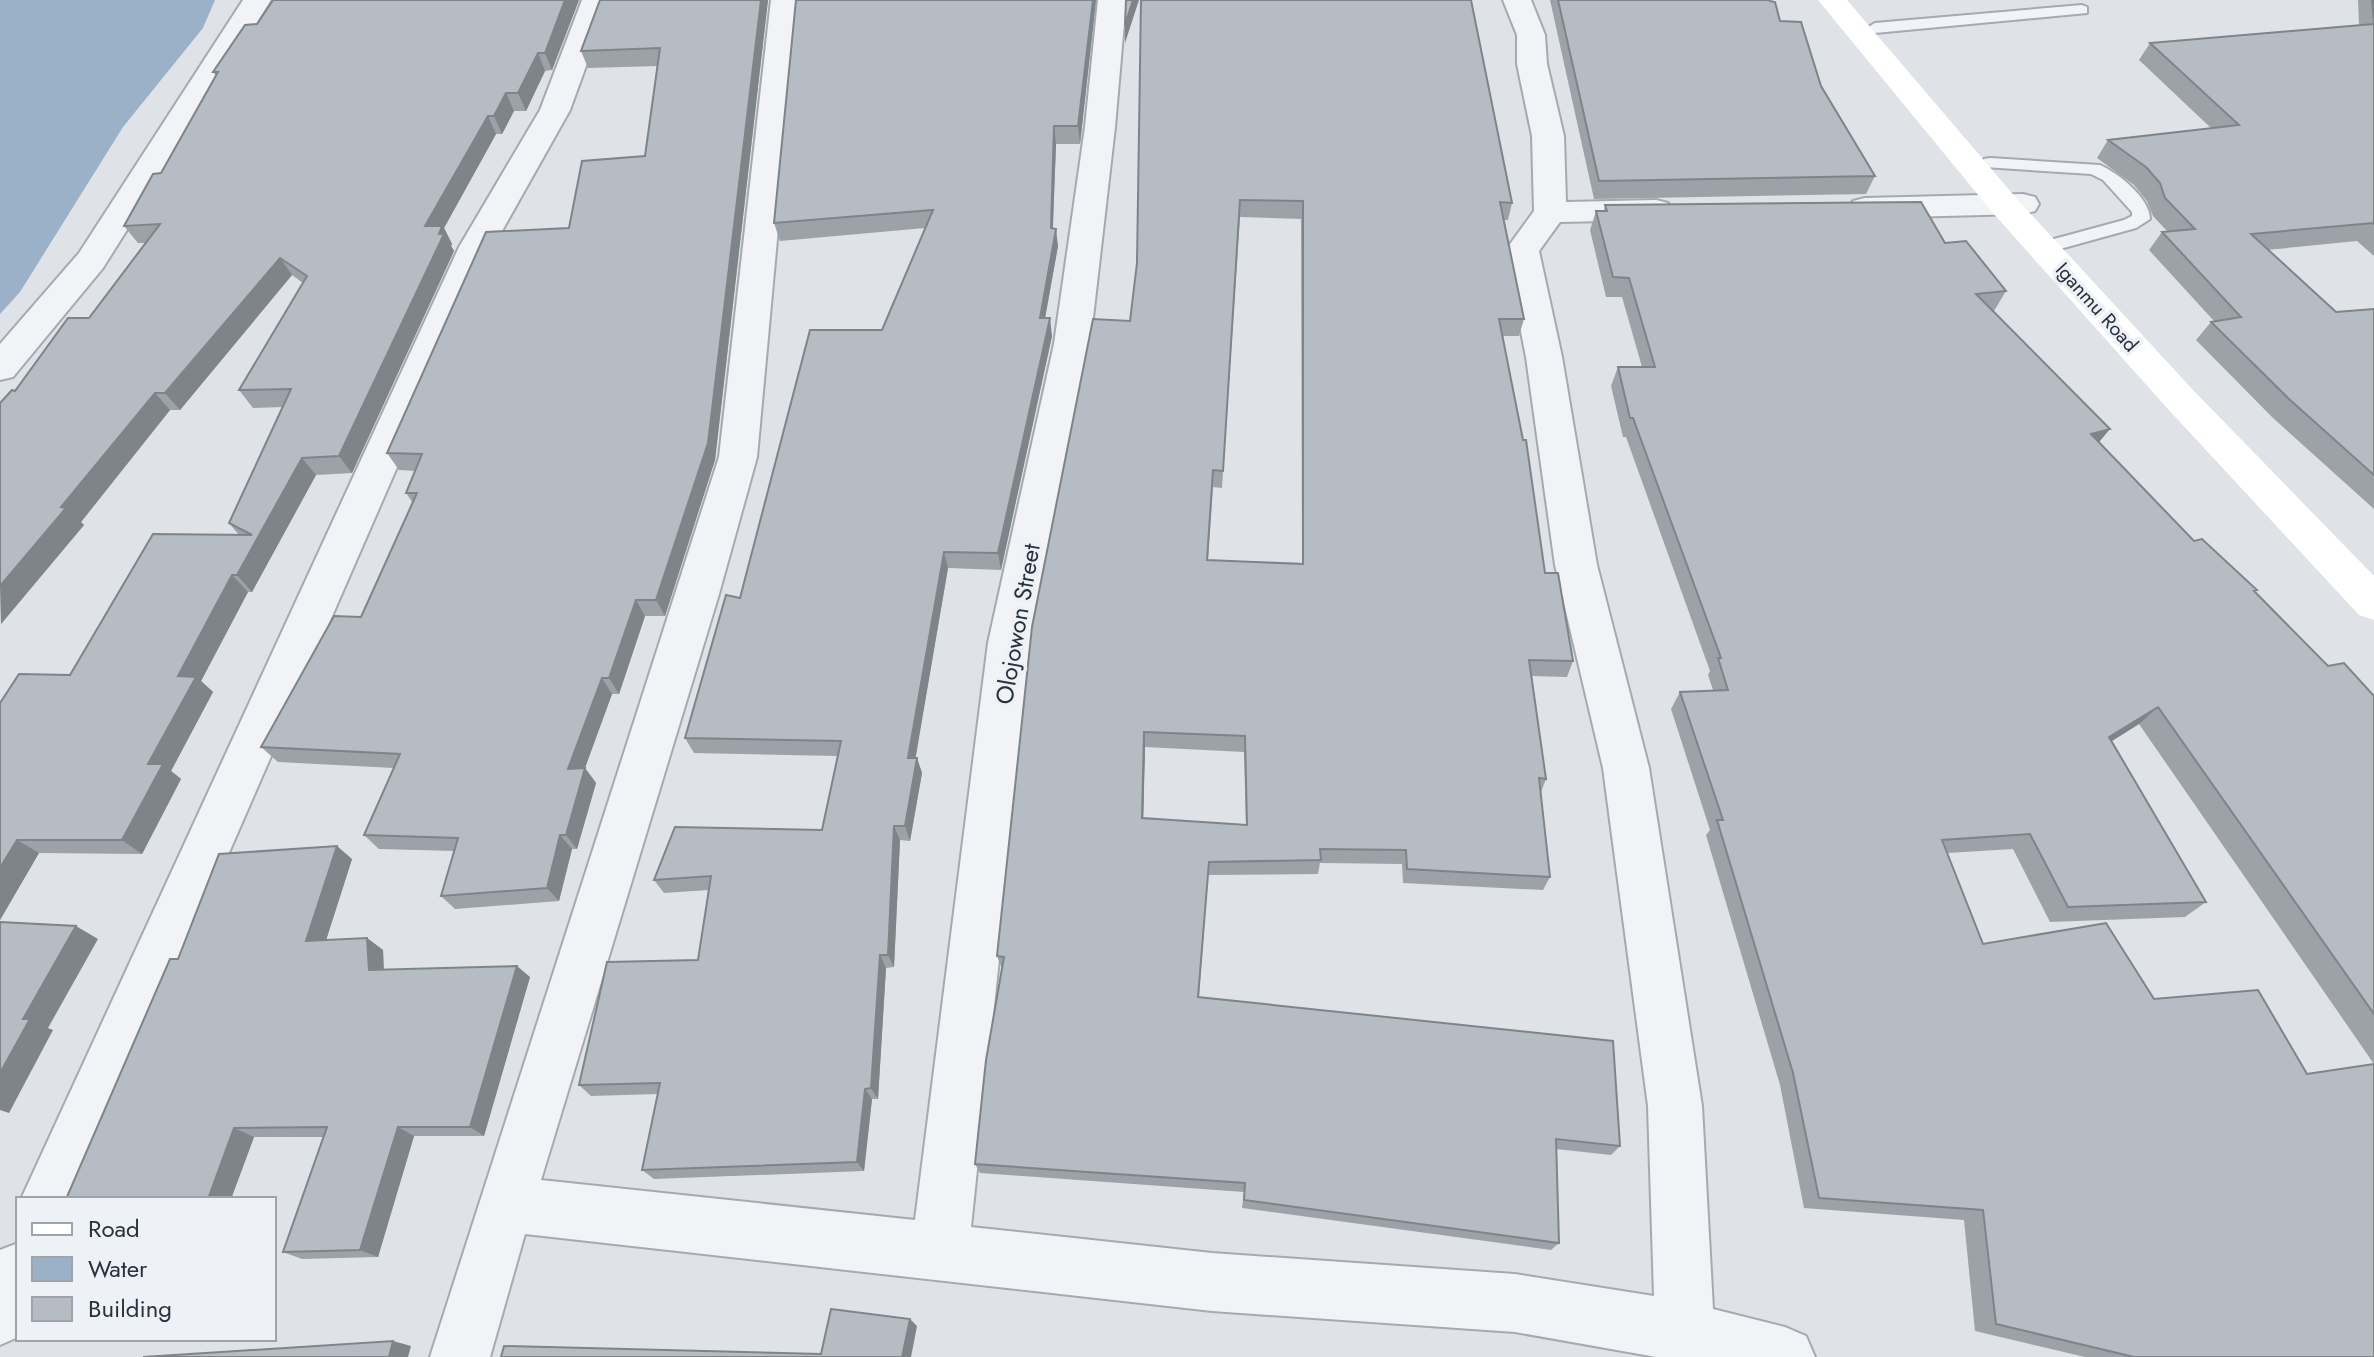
<svg xmlns="http://www.w3.org/2000/svg" width="2374" height="1357" viewBox="0 0 2374 1357" font-family="Jost,sans-serif">
<style>
.water{fill:#9bb1c7}
.lines{fill:none;stroke-linecap:round;stroke-linejoin:round}
.lane-casing{stroke:#a4aab2;stroke-width:4}
.street-casing{stroke:#a4aab2;stroke-width:4}
.lane{fill:#f2f3f6;fill-rule:evenodd}
.street{fill:#f2f3f6;fill-rule:evenodd}
.secondary{fill:#fff;fill-rule:evenodd}
.wall{fill:#9da2a9;fill-rule:evenodd}
.shaded-wall{fill:#7f8489}
.building{fill:#b6bcc4;stroke:#7f8489;stroke-width:2;fill-rule:evenodd}
.labels{text-anchor:middle;stroke-width:7;stroke-linejoin:round;paint-order:stroke}
.far-street-label{font-size:20px;fill:#28313e;stroke:#eef1f5}
.street-label{font-size:24px;fill:#28313e;stroke:#eef1f5}
</style>
<rect width="100%" height="100%" fill="#dfe3e8"/>
<!-- water -->
<path class="water" d="M0,0H215L203,28L123,127L20,292L0,314Z"/>
<g class="lines">
<!-- lane casing -->
<g class="lane-casing">
<path id="lane" d="M2082,5L2087,7V13L1875,33L1867,28L1875,23Z
M1990,158L2100,165C2118,173 2150,198 2150,219L2136,228L2060,249L2054,247L2051,243L2054,239L2124,220L2132,216V212L2103,180L2091,174L1984,167L1981,163L1984,159Z"/>
</g>
<!-- street casing -->
<g class="street-casing">
<path id="street" d="M243,0H271L103,268L13,377L0,380V344L79,253Z
M582,0H610L570,110L493,247L78,1199H21L459,247L540,110Z
M771,0H799L757,457L719,594L541,1180L915,1220L988,643L1054,344L1085,127L1098,0H1126L1115,127L1090,344L1032,643L971,1227L1212,1253L1515,1274L1654,1296L1648,1106L1603,768L1555,565L1526,357L1505,251L1534,211L1532,136L1517,64V35L1503,0H1531L1545,35L1547,64L1564,136L1566,202L1656,200L1668,203L1672,210L1668,217L1656,220L1560,222L1539,251L1562,357L1597,565L1649,768L1702,1106L1713,1309L1785,1327L1806,1336L1815,1357H1656L1515,1332L1212,1311L525,1234L490,1357H430L719,457Z
M2023,194L2035,197L2039,204L2035,211L2023,214L1865,218L1853,215L1849,208L1853,201L1865,198Z
M18,1243V1337L0,1345V1250Z"/>
</g>
<!-- lane -->
<use href="#lane" class="lane"/>
<!-- street -->
<use href="#street" class="street"/>
<!-- secondary -->
<path class="secondary" d="M1818,0H1847L2017,199L2193,390L2374,576V620L2359,615L2167,408L1993,213Z"/>
</g>
<!-- wall -->
<path class="wall" d="M579,0L552,70L545,71L526,111H514L502,134H496L444,228L452,244L451,246L454,251L352,473L316,475L252,592H248L201,681L213,692L171,771L181,779L142,854L39,853L0,920V703L70,675L239,535L229,523L282,407L253,408L239,390L303,283L292,275L180,410H170L81,522L84,525L1,624L0,403L15,391L89,318L145,243H138L124,226L161,173L216,76L213,72Z
M768,0L715,460L665,616H645L619,694H612L585,768L596,783L577,849H572L559,901L455,909L441,896L454,851L379,849L364,835L394,768L278,762L261,747L361,617L413,503L406,493L415,471L399,470L387,453L569,228L645,156L657,66L588,68L581,51Z
M796,0H1096L1080,144H1056L1053,228L1058,246L1045,318L1052,336L1001,570L948,568L915,758H917L922,773L910,841L900,840L894,967L886,968L878,1099H872L864,1171L654,1179L642,1170L658,1094L591,1096L579,1085L698,960L709,890L664,893L654,880L822,830L838,756L694,753L685,738L740,598L882,330L925,228L780,241L774,223Z
M1141,0L1512,203L1508,220H1504L1524,319L1519,336H1503L1545,573L1573,661L1567,677L1532,676L1546,779L1541,792L1550,877L1543,890L1403,883L1402,864L1320,863L1318,874L1208,875L1199,997L1620,1146L1611,1155L1556,1149L1559,1243L1551,1250L1242,1208L1244,1192L980,1173L975,1164L1002,969L997,956L1130,321L1137,263ZM1240,217L1301,219L1302,563L1208,560L1213,487L1222,488ZM1145,747L1244,752L1246,825L1143,818Z
M1550,0H1769L1780,21L1875,176L1866,194L1594,199Z
M2358,0H2374V256L2357,241L2267,250L2336,312L2374,309V509L2272,417L2196,340L2211,322L2214,321L2149,250L2162,232L2167,231L2153,216L2147,201L2134,185L2097,158L2108,140L2211,128L2139,60L2150,43L2359,25Z
M1605,205L1945,243L2006,291L1994,311L2099,443L2194,541L2257,590L2255,592L2328,666L2374,696V1357H2085L1975,1331L1964,1220L1804,1208L1780,1085L1706,835L1710,830L1671,709L1680,692L1713,690L1708,675L1710,671L1626,437H1623L1611,386L1618,367H1642L1622,297H1606L1590,230L1596,211H1604ZM2139,724L2374,1064L2307,1074L2154,999L1983,944L1947,853L2013,849L2050,922L2185,917L2206,902L2112,741Z
M352,859L326,940L367,938L383,950L384,969L530,977L484,1136H414L378,1257L302,1259L283,1252L323,1137H254L231,1199L178,959Z"/>
<!-- shaded-wall -->
<path class="shaded-wall" d="M565,0H579L552,70L545,53Z
M761,0H768L715,460L665,616L656,600Z
M1093,0H1096L1080,144L1078,126Z
M1133,0H1139L1125,43V25Z
M538,53L545,71L526,111L518,93Z
M506,93L514,111L502,134L494,116Z
M488,116L496,134L444,228L452,244L451,246L454,251L352,473L339,456L425,226Z
M1054,126L1056,144L1052,246L1051,228Z
M1056,229L1058,246L1042,335L1040,318Z
M280,258L292,275L180,410L165,393Z
M1050,318L1052,336L1001,570L998,553Z
M155,393L170,410L81,522L84,525L1,624L0,586L61,507Z
M2110,429L2095,447L2091,434Z
M302,458L316,475L252,592L237,575Z
M944,552L948,568L913,773L908,758Z
M232,575L248,592L201,681L213,692L171,771L181,779L142,854L122,840L178,676Z
M636,600L645,616L619,694L609,678Z
M602,678L612,694L579,784L568,769Z
M2158,707L2139,724L2091,754L2109,737Z
M1144,732L1145,747L1143,832L1142,818Z
M917,758L922,773L910,841L905,826Z
M585,768L596,783L577,849L566,835Z
M894,826L900,840L894,967L888,955Z
M560,835L572,849L559,901L547,888Z
M17,840L39,853L0,920V868Z
M337,846L352,859L322,953L306,941Z
M76,926L98,939L48,1028L53,1030L9,1113L0,1110V1073L23,1019Z
M367,938L383,950L384,981L369,970Z
M880,955L886,968L878,1099L871,1088Z
M517,966L530,977L484,1136L470,1127Z
M865,1089L872,1099L864,1171L857,1162Z
M398,1127L414,1136L378,1257L360,1250Z
M234,1128L254,1137L231,1199H208Z
M910,1319L917,1326L911,1357H902Z
M393,1341L411,1346L408,1357H389Z"/>
<!-- building -->
<path class="building" d="M273,0H565L545,53H538L518,93H506L494,116H488L425,226H442L439,234H444L339,456L302,458L237,575H232L178,676L196,677L148,764H163L122,840H17L0,868V703L19,674L70,675L153,534L252,535L229,523L291,389L239,390L307,276L280,258L165,393H155L61,507L66,508L0,586V403L12,390L15,391L68,318H89L160,224L124,226L153,174L161,173L218,72H213L245,25L257,24Z
M600,0H761L708,443L656,600H636L609,678H602L568,769L585,768L566,835H560L547,888L441,896L458,838L364,835L400,754L261,747L334,616L361,617L417,493H406L422,454L387,453L486,232L569,228L582,161L645,156L660,48L581,51Z
M796,0H1093L1078,126H1054L1051,228L1056,229L1040,318H1050L998,553L944,552L908,758H917L905,826H894L888,955H880L871,1088L865,1089L857,1162L642,1170L660,1083L579,1085L607,962L698,960L711,876L654,880L675,827L822,830L841,741L685,738L726,595L740,598L810,330H882L933,210L774,223Z
M1126,0H1133L1125,25Z
M1141,0H1471L1512,203L1500,202L1524,319H1499L1523,440H1526L1545,573H1558L1573,661L1529,660L1546,779L1539,778L1550,877L1407,869L1406,850L1320,849L1321,860L1209,862L1198,997L1613,1041L1620,1146L1556,1139L1559,1243L1244,1200L1245,1183L975,1164L986,1060L1004,957L997,956L1032,627L1093,319L1130,321L1137,263ZM1240,200L1303,201V564L1207,560L1213,470L1223,471ZM1144,732L1245,736L1247,825L1142,818Z
M1558,0H1769L1770,1L1775,2L1780,21L1801,22L1821,86L1875,176L1599,181Z
M2372,0H2374V23Z
M2374,24V224L2373,223L2251,234L2336,312L2374,309V475L2289,399L2211,322L2241,317L2162,232L2195,229L2165,198L2160,183L2146,167L2108,140L2239,125L2150,43Z
M1921,202L1945,243L1966,241L2006,291L1976,294L2110,429L2091,434L2194,541L2202,539L2257,590L2254,591L2328,666L2344,663L2374,696V1014L2158,707L2109,737L2206,902L2068,907L2030,834L1942,840L1983,944L2106,923L2154,999L2258,990L2307,1074L2374,1064V1357H2134L1996,1324L1983,1210L1819,1198L1793,1073L1717,820H1723L1680,692L1728,690L1718,658H1721L1633,418H1630L1618,367H1655L1629,278L1613,277L1596,211H1607L1605,205Z
M337,846L306,941L367,938L369,970L517,966L470,1127H398L360,1250L283,1252L327,1127L234,1128L208,1199H66L170,959H178L219,854Z
M0,922L76,926L23,1019H30L0,1073Z
M831,1309L910,1319L902,1357H501L504,1346L821,1354Z
M393,1341L389,1357H143Z"/>
<g class="labels">
<!-- far-street labels -->
<g class="far-street-label">
<text transform="translate(2097 307) rotate(48)" y="7">Iganmu Road</text>
</g>
<!-- street labels -->
<g class="street-label">
<text transform="translate(1018 624) rotate(-80)" y="8">Olojowon Street</text>
</g>
</g>
<!-- legend -->
<rect x="16" y="1197" width="260" height="144" fill="#eef1f5" stroke="#9fa4ac" stroke-width="2"/>
<rect x="32" y="1223" width="40" height="12" fill="#ffffff" stroke="#9fa4ac" stroke-width="2"/>
<text x="88" y="1237" font-size="24" fill="#28313e">Road</text>
<rect x="32" y="1257" width="40" height="24" fill="#9bb1c7" stroke="#9fa4ac" stroke-width="2"/>
<text x="88" y="1277" font-size="24" fill="#28313e">Water</text>
<rect x="32" y="1297" width="40" height="24" fill="#b6bcc4" stroke="#9fa4ac" stroke-width="2"/>
<text x="88" y="1317" font-size="24" fill="#28313e">Building</text>
</svg>
